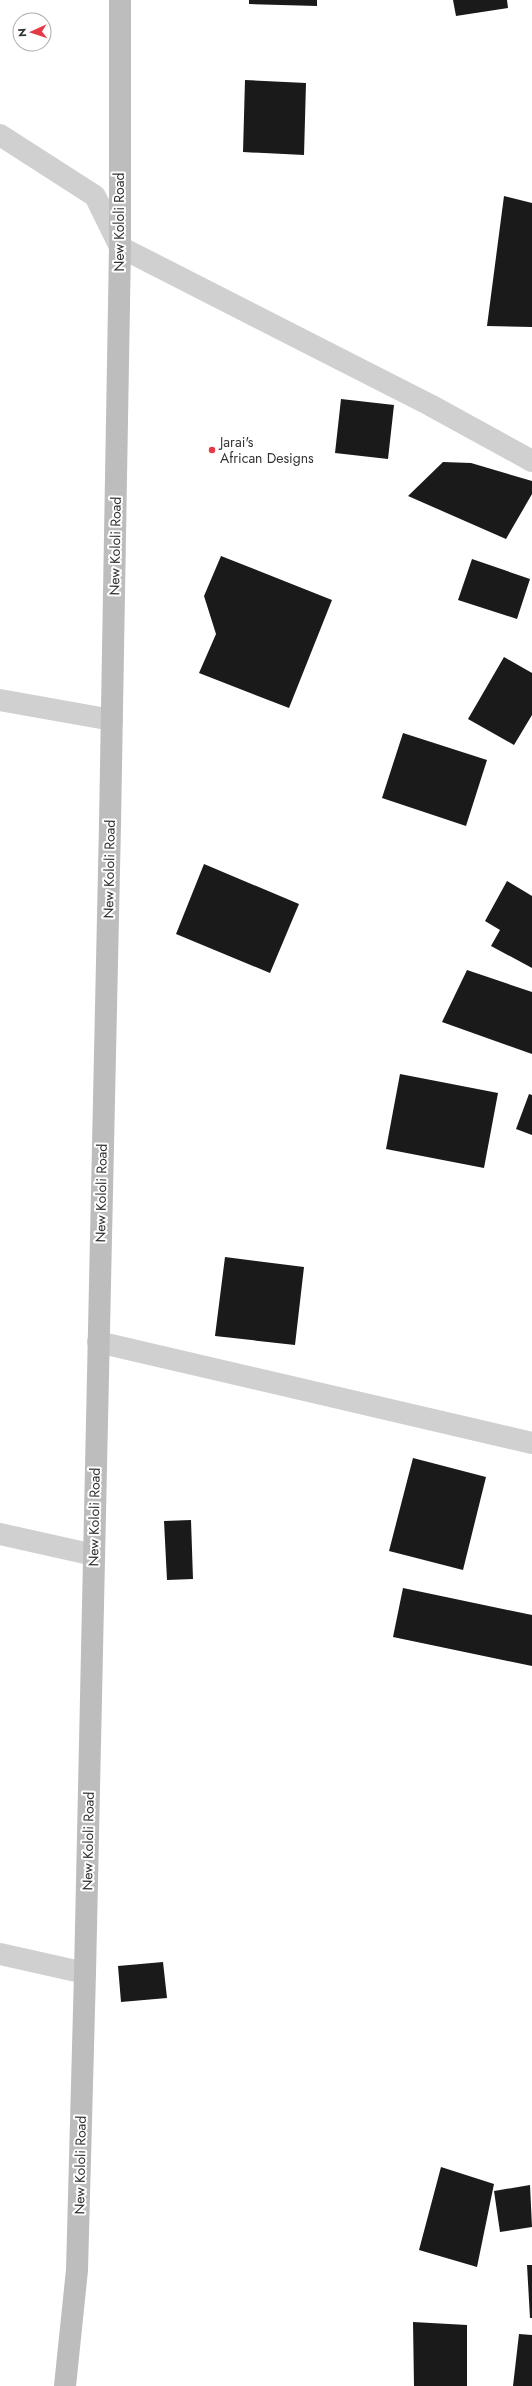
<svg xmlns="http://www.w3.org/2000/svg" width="532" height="2386" viewBox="0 0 532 2386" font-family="Jost,sans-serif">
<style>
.building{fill:#1a1a1a}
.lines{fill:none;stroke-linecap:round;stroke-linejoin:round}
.street{stroke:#d0d0d0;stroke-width:22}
.secondary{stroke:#bdbdbd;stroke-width:22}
.poi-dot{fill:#e63946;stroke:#fff;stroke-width:1.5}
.labels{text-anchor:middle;stroke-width:4;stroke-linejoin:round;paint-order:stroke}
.street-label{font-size:14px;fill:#333;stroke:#fff}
.poi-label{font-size:14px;fill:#333;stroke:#fff;text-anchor:start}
</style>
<rect width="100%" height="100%" fill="#fff"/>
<!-- building -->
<path class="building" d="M249,0H317V6L249,4Z
M453,0H507L508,8L456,16Z
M245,80L306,83L304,155L243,152Z
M504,196L532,203V327L487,326Z
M341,399L394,405L388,459L335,453Z
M443,462L471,463L532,481V494L506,539L408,496Z
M221,556L332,600L289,708L199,673L216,634L204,596Z
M472,559L530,579L517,619L458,600Z
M504,657L532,673V715L514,745L468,719Z
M403,733L487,760L466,826L382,798Z
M204,864L299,904L270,973L176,934Z
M507,881L532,896V968L491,946L500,930L485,921Z
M467,970L532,992V1054L442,1022Z
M400,1074L498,1093L484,1168L386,1149Z
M529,1094L532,1095V1135L516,1129Z
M225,1257L304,1267L295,1345L215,1336Z
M413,1458L486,1477L463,1570L389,1551Z
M191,1520L193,1579L167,1580L164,1521Z
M403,1588L532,1615V1666L393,1637Z
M163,1962L167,1998L121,2002L118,1966Z
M441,2167L494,2184L477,2267L419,2250Z
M530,2185L532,2227L500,2232L494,2191Z
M527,2265H532V2318H530Z
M413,2322L467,2325V2386H414Z
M519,2334L532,2335V2386H513Z"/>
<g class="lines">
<!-- street -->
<path class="street" d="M0,135L95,196L120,247L430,405L532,461
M0,700L112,720
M98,1342L532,1443
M0,1534L94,1555
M0,1954L85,1973"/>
<!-- secondary -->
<path class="secondary" d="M65,2386L77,2270L85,1973L110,824L120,247V0"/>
</g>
<!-- markers -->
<circle class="poi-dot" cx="212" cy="450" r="4"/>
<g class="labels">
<!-- street labels -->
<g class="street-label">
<text transform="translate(119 222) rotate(-90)" y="5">New Kololi Road</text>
<text transform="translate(115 546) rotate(-89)" y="5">New Kololi Road</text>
<text transform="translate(109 869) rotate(-89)" y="5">New Kololi Road</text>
<text transform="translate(101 1193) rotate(-89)" y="5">New Kololi Road</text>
<text transform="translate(94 1517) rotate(-89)" y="5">New Kololi Road</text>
<text transform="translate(88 1841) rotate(-89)" y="5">New Kololi Road</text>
<text transform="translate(80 2165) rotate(-89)" y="5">New Kololi Road</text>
</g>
<!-- poi labels -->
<g class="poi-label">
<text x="220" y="447">Jarai's<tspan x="220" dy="16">African Designs</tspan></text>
</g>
</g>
<!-- north arrow -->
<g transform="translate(32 32) rotate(267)"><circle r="19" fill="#ffffff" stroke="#adadad"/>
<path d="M0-3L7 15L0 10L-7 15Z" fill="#e63946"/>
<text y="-6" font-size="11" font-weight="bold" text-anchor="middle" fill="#333333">N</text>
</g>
</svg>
